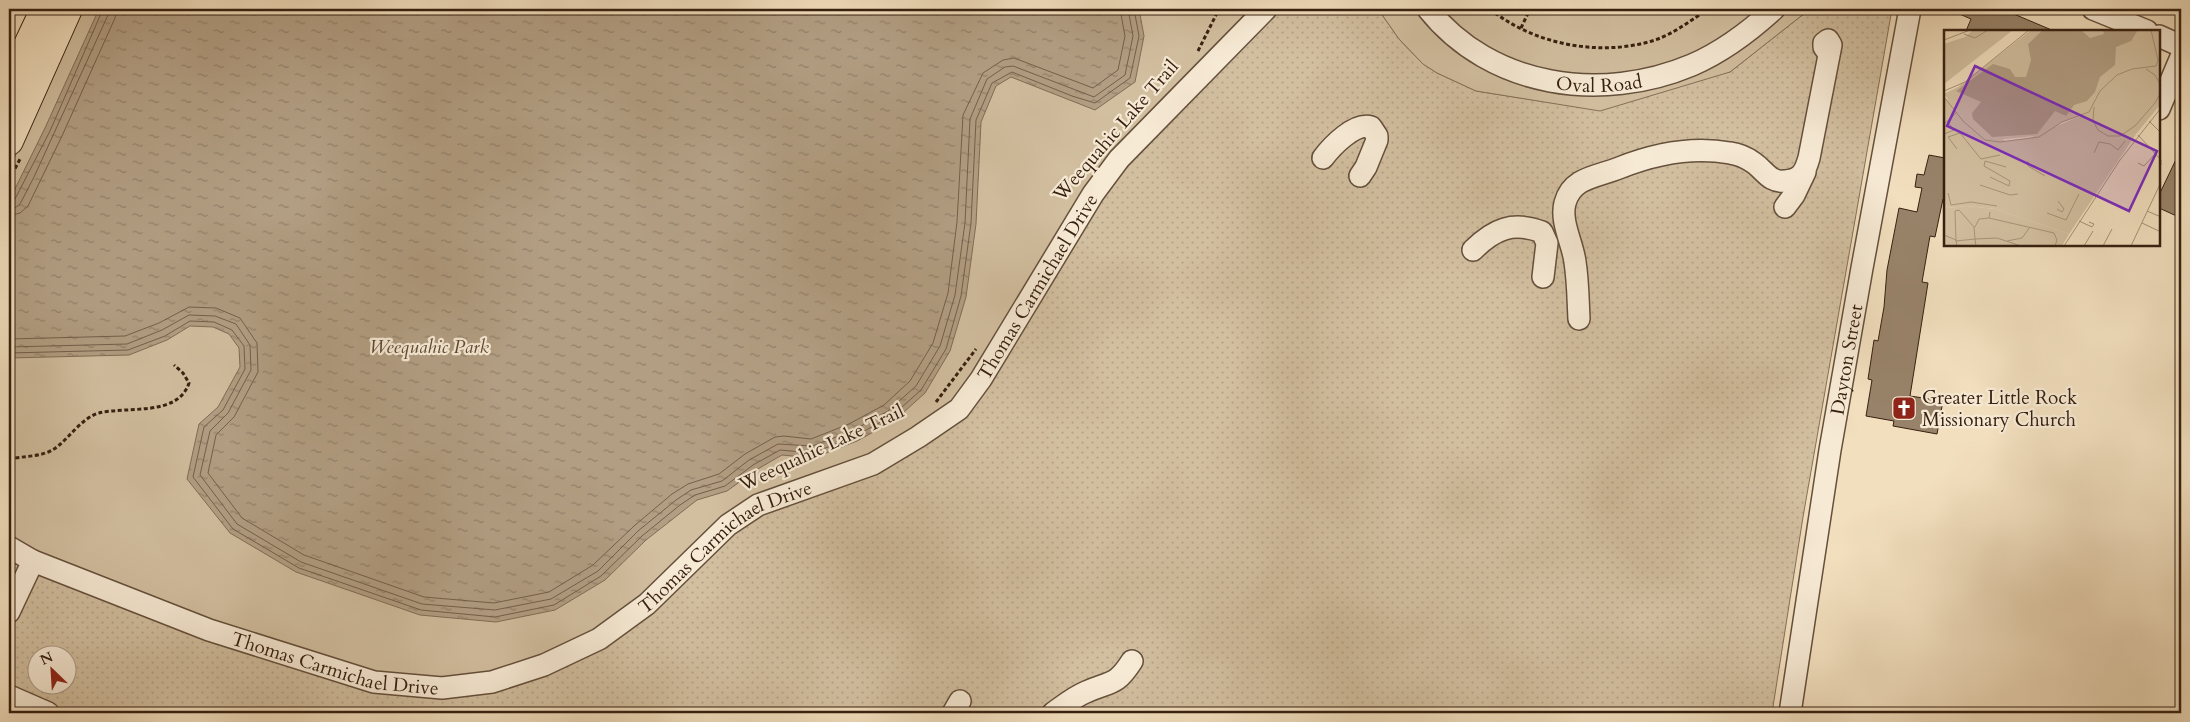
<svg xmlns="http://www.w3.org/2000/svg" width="2190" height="722" viewBox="0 0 2190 722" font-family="Cardo,serif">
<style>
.grass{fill:url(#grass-dots);stroke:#847058;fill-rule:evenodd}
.green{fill:#d2bfa0;stroke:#847058}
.water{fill:url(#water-ripples);stroke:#806c55}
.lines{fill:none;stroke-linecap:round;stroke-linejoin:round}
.shore{stroke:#745f4a;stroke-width:1}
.building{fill:#98836a;stroke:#362010}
.minor-casing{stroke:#65503c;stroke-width:24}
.highway-casing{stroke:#362010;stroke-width:30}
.path{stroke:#362010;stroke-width:3;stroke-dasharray:4 2.5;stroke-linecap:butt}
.minor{stroke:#f7ead5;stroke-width:21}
.highway{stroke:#f2dfbe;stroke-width:28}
.labels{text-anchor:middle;stroke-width:4.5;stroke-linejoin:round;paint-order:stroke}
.street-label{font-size:19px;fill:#362010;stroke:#f7ead5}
.park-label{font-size:19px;font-style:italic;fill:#5d4834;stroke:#f7ead5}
.poi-label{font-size:19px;fill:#362010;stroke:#f7ead5;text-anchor:start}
.inset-road{fill:none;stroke:#a79378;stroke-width:1}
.view{fill:#7b2cbf;fill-opacity:0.15;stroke:#7b2cbf;stroke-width:2.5}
.inset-edge{fill:none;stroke:#362010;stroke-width:2.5}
</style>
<defs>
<pattern id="grass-dots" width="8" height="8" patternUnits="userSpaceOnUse" patternTransform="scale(1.25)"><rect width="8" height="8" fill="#d2bfa0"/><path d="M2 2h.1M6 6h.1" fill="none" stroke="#b5a489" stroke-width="1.8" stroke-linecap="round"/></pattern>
<pattern id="water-ripples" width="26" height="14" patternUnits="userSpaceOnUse" patternTransform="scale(1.25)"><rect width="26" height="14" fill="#b29e83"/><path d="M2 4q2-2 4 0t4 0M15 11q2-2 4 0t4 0" fill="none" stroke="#92806a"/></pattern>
</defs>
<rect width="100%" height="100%" fill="#f2dfbe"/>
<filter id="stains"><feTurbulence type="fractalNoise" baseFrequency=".004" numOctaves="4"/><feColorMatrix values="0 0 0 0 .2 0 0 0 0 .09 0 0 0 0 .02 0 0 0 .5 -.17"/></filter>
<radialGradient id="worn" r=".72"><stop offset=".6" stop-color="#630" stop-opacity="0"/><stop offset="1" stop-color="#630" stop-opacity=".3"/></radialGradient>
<!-- grass -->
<path class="grass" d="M1266,9H1378L1399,39L1423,64L1437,73L1476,91L1540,101L1730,72L1810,9H1892L1803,517L1772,713H9V547L1093,194ZM38,654H68V684H38Z"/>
<!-- green -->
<path class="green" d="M81,9H1266L1119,159L981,379L918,437L758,505L647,604L492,682H374L9,547V170Z
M1378,9H1810L1730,72L1600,111L1476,91L1437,73L1423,64L1399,39Z"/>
<!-- water -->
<path class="water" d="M99,9H1139L1144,36L1135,82L1095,110L1011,77L996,86L981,122L976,224L966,297L950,351L925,393L895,420L857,441L813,458L782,455L756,470L727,491L697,500L646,540L605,580L555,610L496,622L420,615L296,572L230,533L187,479L199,424L218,407L240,367L239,348L229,334L213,327L190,326L167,340L129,355L9,358V201L45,128Z"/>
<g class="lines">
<!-- shore -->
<path class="shore" d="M9,202L15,199L50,131L103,9
M9,209L15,208L20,204L34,177L108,15L109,9
M9,216L20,213L28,206L62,136L115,18L117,9
M9,339L125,336L159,323L189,307L216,308L240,318L257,343L258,372L234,417L216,435L208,473L242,518L304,555L424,597L494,603L549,592L593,565L634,526L672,494L688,484L719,474L745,454L775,437L784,436L811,439L849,424L884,405L910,381L933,343L948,293L957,222L963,115L983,73L1003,60L1014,58L1093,88L1118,70L1125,36L1120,9
M9,347L127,344L162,330L189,315L215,316L236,324L250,345L251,370L228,413L210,431L200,475L237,524L301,562L422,604L495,610L551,599L598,571L638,531L676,500L691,490L722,481L749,460L778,444L812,446L852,431L888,411L916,386L940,346L955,295L965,223L970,119L987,79L1005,67L1013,66L1094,97L1125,75L1133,36L1128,9
M9,353L128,350L165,336L190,321L214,322L232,330L244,346L245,369L223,410L204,427L193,477L233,529L299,568L421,610L495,617L554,605L601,576L642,536L680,505L695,495L725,486L753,465L780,450L813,453L855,436L892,416L921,390L946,349L961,296L971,223L976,120L992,83L1012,72L1072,96L1095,103L1130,78L1139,36L1134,9"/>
</g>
<!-- building -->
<path class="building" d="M1948,9H2002L2054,31H1966L1971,19Z
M2181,149V218L2159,208V195Z
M1929,155L1945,158V200L1943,199L1935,237L1930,236L1922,282L1928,283L1910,396L1943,401L1937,434L1893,426L1894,421L1866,416L1872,380L1868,379L1871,360L1874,340L1878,341L1884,307L1887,270L1899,208L1917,212L1922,188L1915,187L1917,174L1924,175Z"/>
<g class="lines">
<!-- minor casing -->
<g class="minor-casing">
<g id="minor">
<path id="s1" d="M1428,9C1491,88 1602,103 1692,65C1722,52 1750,31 1774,9"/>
<path d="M2093,9L2147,31"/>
<path d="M2159,36L2181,46"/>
<path d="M2159,109L2181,57"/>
<path d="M1323,158C1332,146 1355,122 1371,127L1377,136V140L1366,167L1360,176"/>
<path d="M1785,207L1794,195L1805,172"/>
<path d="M1473,250C1494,229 1513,221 1542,232L1547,243L1543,277"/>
<path d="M1579,319C1578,300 1578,281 1575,262C1573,244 1560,222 1565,203C1572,177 1597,177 1619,168C1654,154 1691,146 1730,153C1738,154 1747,158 1754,163C1765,171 1770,183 1785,181C1801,180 1805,172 1809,158L1831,45L1828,40L1824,43V47L1829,54"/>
<path id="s2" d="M9,547L33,561L209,630L374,682L442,688L492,682L544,665L599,639L647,604L728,525L758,505L873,464L918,437L959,409L981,379L1093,194L1119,159L1266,9"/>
<path d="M9,612L33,561"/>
<path d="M9,696L48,713"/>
<path d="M953,713L960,701"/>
<path d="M1053,713C1063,706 1074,697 1086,692C1111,681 1116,686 1132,661"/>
<path id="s3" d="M1790,713L1830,450L1862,268L1910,9"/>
</g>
</g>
<!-- highway casing -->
<g class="highway-casing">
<path id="highway" d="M9,85L45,9
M9,141L68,9"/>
</g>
<!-- path -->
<path class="path" d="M1490,9C1533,44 1598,57 1652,41C1672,35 1690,21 1708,9
M1521,28L1530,9
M1198,51L1219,9
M9,180L20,159
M936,402L976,349
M9,459C23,456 42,457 54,449C69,439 81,418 99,413C127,406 178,417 189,383L183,373L174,365"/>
<!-- minor -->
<use href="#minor" class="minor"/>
<!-- highway -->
<use href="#highway" class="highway"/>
</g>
<!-- icons -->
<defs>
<g id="church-square" transform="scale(1.25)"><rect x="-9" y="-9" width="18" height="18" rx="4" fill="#8f2418" stroke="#f7ead5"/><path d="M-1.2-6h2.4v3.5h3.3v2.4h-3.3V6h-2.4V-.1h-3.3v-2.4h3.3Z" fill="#fff"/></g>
</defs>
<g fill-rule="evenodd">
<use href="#church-square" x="1904" y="408"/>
</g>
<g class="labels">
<!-- street labels -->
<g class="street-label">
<text dy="7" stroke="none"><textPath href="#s1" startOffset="194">Oval Road</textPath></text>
<text transform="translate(1115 130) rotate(-49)" y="7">Weequahic Lake Trail</text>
<text dy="7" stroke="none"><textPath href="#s2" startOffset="1202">Thomas Carmichael Drive</textPath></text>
<text dy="7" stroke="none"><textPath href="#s3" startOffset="358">Dayton Street</textPath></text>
<text transform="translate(821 447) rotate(-25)" y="7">Weequahic Lake Trail</text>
<text dy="7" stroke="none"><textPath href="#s2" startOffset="782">Thomas Carmichael Drive</textPath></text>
<text dy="7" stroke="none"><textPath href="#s2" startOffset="348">Thomas Carmichael Drive</textPath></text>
</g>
<!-- park labels -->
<g class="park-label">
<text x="429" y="353">Weequahic Park</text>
</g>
<!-- poi labels -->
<g class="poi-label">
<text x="1922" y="404">Greater Little Rock<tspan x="1922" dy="22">Missionary Church</tspan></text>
</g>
</g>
<!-- overview -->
<g transform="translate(1944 30)">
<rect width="216" height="216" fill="#f2dfbe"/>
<path d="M0,67L61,111L86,108L143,83L172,109L192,104L125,204L52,179L23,176L3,178L0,167Z" fill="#d2bfa0"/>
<path d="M0,167L3,178L23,176L52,179L125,204L118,216H0Z" fill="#d2bfa0"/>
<path d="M29,0H69L0,54V14L21,7ZM87,0H216V75L192,104L172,109L160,107L150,100L143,83L118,92L98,105L45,111L24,96L0,64L14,57Z" fill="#d2bfa0"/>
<path d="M99,0H137L146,8L160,4L159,0H194L187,11L172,17L171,35L156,47L151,62L143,71L130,75L122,86L111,81L93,104L48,107L29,89L28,83L37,72L12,61L49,34L66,39L71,47H82L87,30L84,14Z" fill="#b29e83"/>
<path class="inset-road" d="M20,4L31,8L44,0M0,10L26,0M202,39L211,45L217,56M0,61L21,52L85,0M0,67L19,91L41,110L56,112L95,107L118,92L145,82L156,61L173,45L188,39L212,36L214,30L207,0M150,77L149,91L154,100L164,106H176L191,96L211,73L217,62M205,91L217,103M0,94L12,83M0,104L10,100L3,91M194,105L217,130V135M13,119L4,107L16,103L37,129L56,125M150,123L155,112L166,114L174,120L181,111M84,131V136L101,146M194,133L200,136L211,124M46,147L65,156L66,151L40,136L41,131L62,137M36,155L66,165L74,164M4,163L7,175L27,172L53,176M113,179L118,182L120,179L114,171M15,180L30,197L31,209L12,211L11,181ZM203,181L217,187M46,182L45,188L110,203L113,210L111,216M103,183L122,190L135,164M135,191L148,197L150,194L145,192M198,193L217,202M31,197L35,189L45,188M0,205L12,210L13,216M63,211L78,208L86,197M32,216L31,209L53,208L77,216M120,216L176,130L217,78M140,216L149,201M159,216L168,199M187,216L217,152"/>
<path class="view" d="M31,36L213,121L185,181L3,96Z"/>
<rect width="216" height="216" class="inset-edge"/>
</g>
<!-- margin -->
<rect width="2190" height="722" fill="none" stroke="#f2dfbe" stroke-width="30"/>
<rect x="10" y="10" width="2170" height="702" fill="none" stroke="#362010" stroke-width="2.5"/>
<rect x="15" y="15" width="2160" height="692" fill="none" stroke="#362010"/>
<!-- north arrow -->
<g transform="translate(52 670) rotate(335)"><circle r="24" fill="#f7ead5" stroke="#aa9986"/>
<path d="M0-4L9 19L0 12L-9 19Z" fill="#8f2418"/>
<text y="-8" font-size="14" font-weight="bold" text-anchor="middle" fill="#362010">N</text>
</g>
<rect width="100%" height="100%" filter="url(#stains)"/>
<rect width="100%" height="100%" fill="url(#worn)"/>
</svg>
